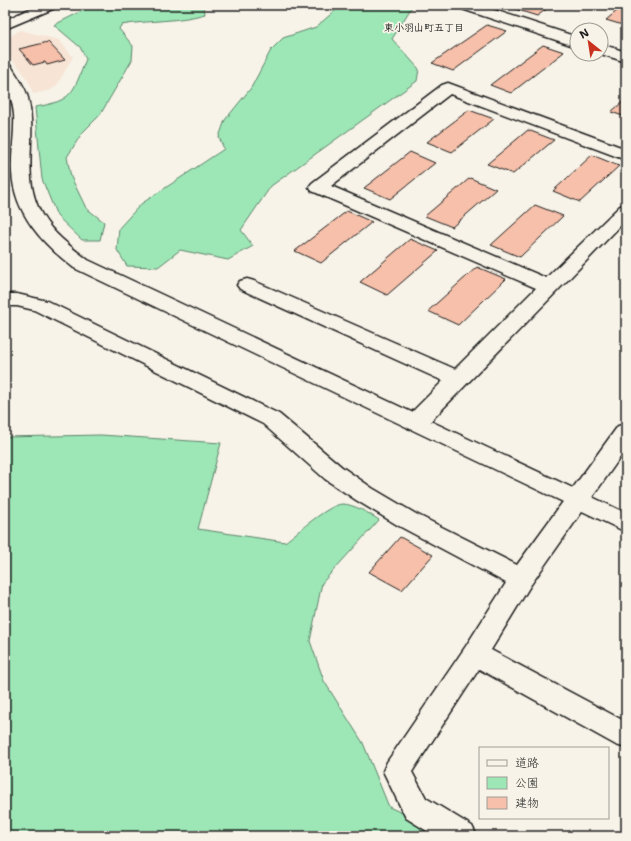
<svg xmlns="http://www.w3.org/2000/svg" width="631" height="841" viewBox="0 0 631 841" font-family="'Shantell Sans','Klee One',sans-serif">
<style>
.built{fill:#f7e4d5}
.green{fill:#9de7b6;stroke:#5c8269}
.building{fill:#f7c0aa;stroke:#1c1c1c}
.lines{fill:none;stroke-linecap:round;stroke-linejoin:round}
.street-casing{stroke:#1c1c1c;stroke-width:3}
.secondary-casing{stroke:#1c1c1c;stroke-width:3}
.path{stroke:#1c1c1c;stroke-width:2;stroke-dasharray:3 2;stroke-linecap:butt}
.street{fill:#f7f3e8;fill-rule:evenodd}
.secondary{fill:#f7f3e8;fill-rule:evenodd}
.labels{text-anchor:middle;stroke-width:3.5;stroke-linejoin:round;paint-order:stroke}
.far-neighbourhood-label{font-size:10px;font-weight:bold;fill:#1c1c1c;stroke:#f7f3e8}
</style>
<rect width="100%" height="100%" fill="#f7f3e8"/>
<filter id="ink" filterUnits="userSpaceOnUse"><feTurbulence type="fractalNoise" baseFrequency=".025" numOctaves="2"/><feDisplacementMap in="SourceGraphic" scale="8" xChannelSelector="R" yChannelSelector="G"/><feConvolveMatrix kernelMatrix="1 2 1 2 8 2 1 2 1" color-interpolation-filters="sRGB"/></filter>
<g filter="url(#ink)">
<!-- built -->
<path class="built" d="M20,30L59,40L73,57L57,85L51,90L33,94L30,84L20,68L8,56L5,51V43L8,38Z"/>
<!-- green -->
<path class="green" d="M94,5H206L204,7L205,14C178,22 150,20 121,25L119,29L133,46L132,60L100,115L82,133L67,157L71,177L86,208L104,222L100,240H82L57,216L42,179L35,107C73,101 73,93 86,59L80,47L54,25Z
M337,5H413L392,39L419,69L417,81L271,186L241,230L253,246L228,260L180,250L158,267L127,266L117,250L119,228L141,204L224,149L219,137L225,120L251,88L271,50L283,38L316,27L337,9Z
M101,435L221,443L198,529L285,542C297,533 328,505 342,504C354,504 370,514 379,520L322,583L310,641L324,681L363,743L389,807L437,829L446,836H5V437Z"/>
<!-- building -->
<path class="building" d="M521,5H552L537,16L515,9Z
M624,5H626V26L606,20Z
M487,25L507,31L453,71L432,63Z
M48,42L65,60L47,65L45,62L33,65L19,49Z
M543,45L564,52L511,93L490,85Z
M626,99V117L611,112Z
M469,110L494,119L452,152L427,142Z
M528,130L554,140L513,174L487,164Z
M410,152L435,163L390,199L364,188Z
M592,155L619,166L580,202L553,191Z
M470,178L496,189L452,227L425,216Z
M535,205L563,216L520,257L491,245Z
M347,211L372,222L321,263L295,251Z
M410,239L438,251L387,295L360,282Z
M477,267L506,279L458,325L428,311Z
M400,537L433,555L402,590L369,572Z"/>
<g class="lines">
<!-- street casing -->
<g class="street-casing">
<path id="street" d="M457,5H479L577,37V47L459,8Z
M601,44L626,52V62L601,54Z
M448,83L626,149V160L450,94L331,186L546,278L620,206L626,205V220L424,428L416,430L408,428L405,422L408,416L443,381L240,289L237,285L240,281L247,279L254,281L455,369L536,288L312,191L309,187L312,183L442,85Z
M5,294H17L47,301L279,414L342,467L372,488L416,514L517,565L618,426L626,424V449L530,586L491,650L626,722V748L616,745L479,669L412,772L426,798L472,826L477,836H435L406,818L383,771L387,762L466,646L506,583L399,526L356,500L325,479L263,424L34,310L17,306H5Z"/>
</g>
<!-- secondary casing -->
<g class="secondary-casing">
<path id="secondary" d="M38,5H57L55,8L5,29V20Z
M5,64L11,66C17,76 25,86 28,98C38,138 20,176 42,215C53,234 71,247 88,260L626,513V532L74,268C43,244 14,214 12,172C11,153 15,134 14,115C13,102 9,94 6,82C4,77 5,70 5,64Z"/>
</g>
<!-- path -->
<path class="path" d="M622,193L626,188"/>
<!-- street -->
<use href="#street" class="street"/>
<!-- secondary -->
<use href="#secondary" class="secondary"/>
</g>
</g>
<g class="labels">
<!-- far-neighbourhood labels -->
<g class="far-neighbourhood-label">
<text x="424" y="31">東小羽山町五丁目</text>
</g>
</g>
<!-- margin -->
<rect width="631" height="841" fill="none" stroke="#f7f3e8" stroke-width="20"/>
<rect x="10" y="10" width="611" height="821" fill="none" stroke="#1c1c1c" stroke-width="1.5" filter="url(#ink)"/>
<!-- legend -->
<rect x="479" y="747" width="130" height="72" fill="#f7f3e8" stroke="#9f9d96"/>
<rect x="487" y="760" width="20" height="6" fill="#f7f3e8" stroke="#9f9d96"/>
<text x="515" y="767" font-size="12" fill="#1c1c1c">道路</text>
<rect x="487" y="777" width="20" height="12" fill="#9de7b6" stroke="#9f9d96"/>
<text x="515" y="787" font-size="12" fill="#1c1c1c">公園</text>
<rect x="487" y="797" width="20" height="12" fill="#f7c0aa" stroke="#9f9d96"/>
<text x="515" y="807" font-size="12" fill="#1c1c1c">建物</text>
<!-- north arrow -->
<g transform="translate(589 42) rotate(330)"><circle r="19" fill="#f7f3e8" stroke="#9f9d96"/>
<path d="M0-3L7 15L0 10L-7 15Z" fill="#c8321e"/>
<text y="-6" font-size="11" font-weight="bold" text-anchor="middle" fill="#1c1c1c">N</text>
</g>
</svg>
